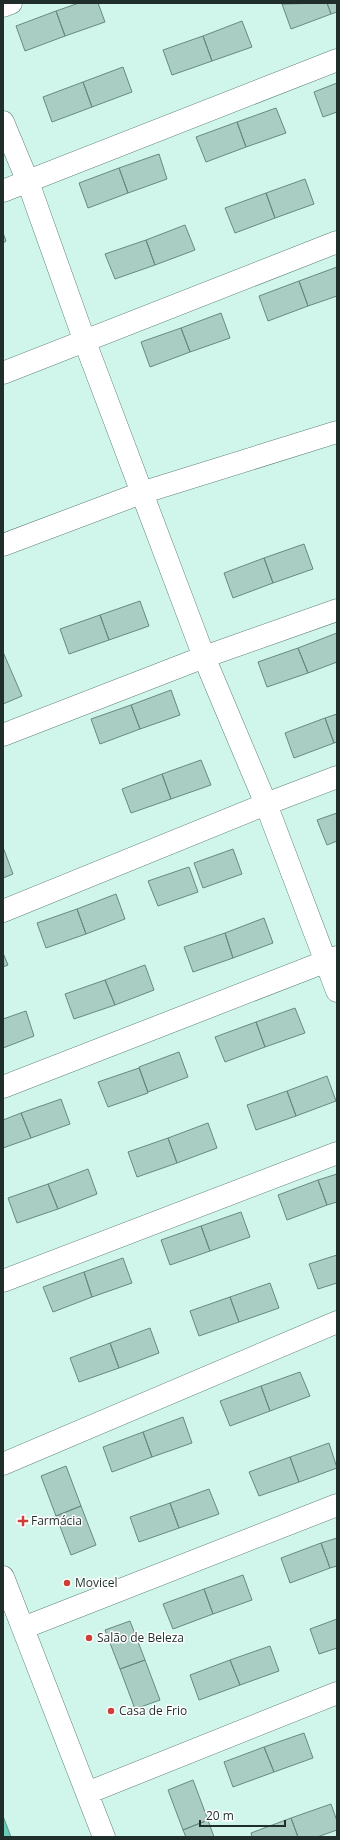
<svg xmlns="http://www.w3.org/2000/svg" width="340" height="1840" viewBox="0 0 340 1840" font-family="'Open Sans',sans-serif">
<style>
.water{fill:#6cccb7;stroke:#559d8d}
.building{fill:#a9cdc3;stroke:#678980}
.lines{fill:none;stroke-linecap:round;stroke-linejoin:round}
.minor-casing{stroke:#5f8179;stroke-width:23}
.minor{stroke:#fff;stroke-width:22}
.poi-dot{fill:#cd3f37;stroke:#fff;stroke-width:1.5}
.labels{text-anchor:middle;stroke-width:3;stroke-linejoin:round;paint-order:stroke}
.poi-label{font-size:12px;fill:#1f2e2a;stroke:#fff;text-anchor:start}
</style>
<rect width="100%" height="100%" fill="#d0f5eb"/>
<!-- water -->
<path class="water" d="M3,1816L11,1837H3Z"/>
<!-- building -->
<path class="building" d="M79,3H98L105,22L65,36L56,11Z
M327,3L331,14L291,29L282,4Z
M327,3H337V12L331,14Z
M56,11L65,36L25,51L16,26Z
M242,21L252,47L212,61L203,36Z
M203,36L212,61L172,75L163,50Z
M123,67L132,92L92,107L83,82Z
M83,82L92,107L52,122L43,97Z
M337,83V112L323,117L314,92Z
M276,108L286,133L246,147L237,122Z
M237,122L246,147L206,162L196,137Z
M159,154L167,179L128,193L119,168Z
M119,168L128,193L88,208L79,183Z
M305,179L314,204L275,218L266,193Z
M266,193L275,218L235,233L225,208Z
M185,225L195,250L155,265L146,240Z
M3,233L6,241L3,243Z
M146,240L155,265L115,279L105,254Z
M337,267V296L308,306L299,281Z
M299,281L308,306L268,321L259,296Z
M221,313L230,338L190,352L181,328Z
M181,328L190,352L150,367L141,342Z
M304,544L313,569L273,583L264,558Z
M264,558L273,583L233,598L224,573Z
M140,601L149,626L109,640L100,615Z
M100,615L109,640L69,654L60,629Z
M337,633V662L308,673L298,648Z
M298,648L308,673L267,687L258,662Z
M3,652L22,696L3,704Z
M171,690L180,715L140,729L131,705Z
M131,705L140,729L100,744L91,719Z
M337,714V742L334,743L325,718Z
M325,718L334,743L294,758L285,733Z
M201,760L211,785L171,799L162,774Z
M162,774L171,799L131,813L122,789Z
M337,813V841L327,845L317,820Z
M3,847L13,874L3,878Z
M233,849L242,874L203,888L194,863Z
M189,867L198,892L158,906L148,881Z
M116,894L125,919L86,934L77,909Z
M77,909L86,934L46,948L37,923Z
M264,918L273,943L233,958L225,933Z
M225,933L233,958L193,972L184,947Z
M3,953L8,965L3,967Z
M145,965L154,990L115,1005L105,980Z
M105,980L115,1005L74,1019L65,994Z
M295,1008L305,1033L265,1047L256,1022Z
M26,1011L34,1036L3,1048V1019Z
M256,1022L265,1047L225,1062L215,1037Z
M179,1052L188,1077L148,1092L139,1067Z
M139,1068L148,1093L108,1107L98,1082Z
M327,1076L336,1101L296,1116L287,1091Z
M287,1091L296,1116L256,1130L247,1105Z
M61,1099L70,1124L31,1138L21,1113Z
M21,1113L31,1138L3,1148V1120Z
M208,1123L217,1148L177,1163L168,1138Z
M168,1138L177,1163L137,1177L128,1152Z
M88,1169L97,1194L58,1209L48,1184Z
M337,1174V1202L327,1205L318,1180Z
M318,1180L327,1205L287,1220L278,1195Z
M48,1184L58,1209L17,1223L8,1198Z
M241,1212L250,1237L210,1251L201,1226Z
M201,1226L210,1251L170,1265L161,1240Z
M337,1255V1283L318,1289L309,1264Z
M123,1258L132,1283L92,1297L84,1272Z
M84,1272L92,1297L53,1312L43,1287Z
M270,1283L279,1308L239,1322L230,1297Z
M230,1297L239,1322L199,1336L190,1311Z
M150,1328L159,1353L119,1368L110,1343Z
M110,1343L119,1368L79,1382L70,1358Z
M300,1372L310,1396L270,1411L261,1386Z
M261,1386L270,1411L230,1426L220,1401Z
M183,1417L192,1443L152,1457L143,1432Z
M143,1432L152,1457L112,1472L103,1447Z
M329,1443L337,1468L299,1482L290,1457Z
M290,1457L299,1482L259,1496L249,1472Z
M66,1466L81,1506L56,1516L41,1476Z
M209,1489L219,1514L179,1528L170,1503Z
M170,1503L179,1528L139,1542L130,1517Z
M81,1506L96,1545L71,1555L56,1516Z
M337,1538V1566L330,1568L321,1543Z
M321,1543L330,1568L290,1583L281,1558Z
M243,1575L252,1600L213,1614L204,1589Z
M204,1589L213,1614L173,1629L163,1604Z
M337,1619V1648L319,1654L310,1629Z
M130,1621L145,1660L120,1669L105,1630Z
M270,1646L279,1671L240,1685L230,1660Z
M145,1660L160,1700L135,1709L120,1669Z
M230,1660L240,1685L199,1700L190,1675Z
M304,1733L313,1758L274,1772L264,1747Z
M264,1747L274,1772L233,1787L224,1762Z
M193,1780L208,1820L183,1830L168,1790Z
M331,1804L337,1821V1830L317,1837H298L291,1818Z
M291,1818L298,1837H252L251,1833Z
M208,1820L214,1837H186L183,1830Z"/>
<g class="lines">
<!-- minor casing -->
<g class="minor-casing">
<path id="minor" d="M3,6L11,3
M3,122L28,182L85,342L204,657L266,804L337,991
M3,191L337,60
M3,373L337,242
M3,545L141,493L337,432
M3,735L204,657L337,610
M3,911L266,804L337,777
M3,1087L337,957
M3,1281L337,1153
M3,1464L337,1322
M3,1577L104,1837
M23,1628L337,1505
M87,1793L337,1693"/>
</g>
<!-- minor -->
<use href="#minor" class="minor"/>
</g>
<!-- markers -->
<g class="poi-dot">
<path d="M21 1515h4v4h4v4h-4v4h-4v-4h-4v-4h4z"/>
<circle cx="67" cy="1583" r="4"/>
<circle cx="89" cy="1638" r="4"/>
<circle cx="111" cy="1711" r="4"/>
</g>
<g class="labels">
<!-- poi labels -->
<g class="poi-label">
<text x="31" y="1525">Farmácia</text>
<text x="75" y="1587">Movicel</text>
<text x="97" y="1642">Salão de Beleza</text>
<text x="119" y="1715">Casa de Frio</text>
</g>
</g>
<!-- border -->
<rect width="340" height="1840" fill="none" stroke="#1f2e2a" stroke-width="8"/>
<!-- scale -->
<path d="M200 1820v6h85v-6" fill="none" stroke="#1f2e2a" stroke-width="2"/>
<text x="206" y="1820" font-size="12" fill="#1f2e2a" stroke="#ffffff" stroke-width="3" paint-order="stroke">20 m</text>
</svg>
